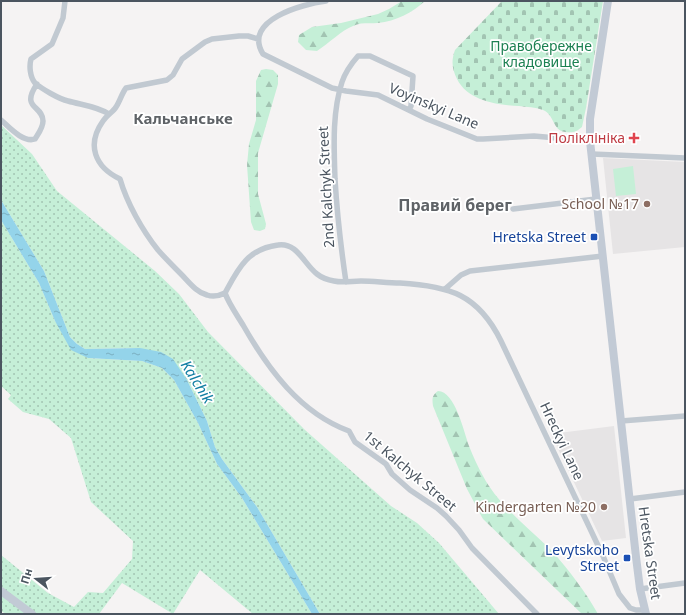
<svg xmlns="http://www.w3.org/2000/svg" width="686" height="615" viewBox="0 0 686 615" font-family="'Noto Sans',sans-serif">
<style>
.education{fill:#e6e4e5}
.grass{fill:url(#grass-dots)}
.forest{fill:url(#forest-firs)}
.cemetery{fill:url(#cemetery-stones)}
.park{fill:#c5efd7}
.water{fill:url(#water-ripples)}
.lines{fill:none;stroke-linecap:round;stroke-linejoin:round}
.street{stroke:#c1c9d1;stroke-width:5.5}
.secondary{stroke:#c2cad5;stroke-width:8}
.health-dot{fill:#e0444e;stroke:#fff;stroke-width:1.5}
.education-dot{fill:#8d6e63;stroke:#fff;stroke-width:1.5}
.transit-dot{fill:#1a4fb4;stroke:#fff;stroke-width:1.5}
.labels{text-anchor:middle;stroke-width:3.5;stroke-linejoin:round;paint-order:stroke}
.park-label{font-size:14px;fill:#1c8152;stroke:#fff}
.street-label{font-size:14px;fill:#4b5560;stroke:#fff}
.health-label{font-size:14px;fill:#be3a42;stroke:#fff;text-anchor:end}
.education-label{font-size:14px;fill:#785e54;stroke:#fff;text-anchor:end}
.transit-label{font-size:14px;fill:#164399;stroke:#fff;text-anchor:end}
.neighbourhood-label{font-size:15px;font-weight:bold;fill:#5f6367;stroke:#fff}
.water-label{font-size:15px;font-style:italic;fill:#127fa3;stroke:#fff}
.quarter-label{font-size:16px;font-weight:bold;fill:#5f6367;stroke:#fff}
</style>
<defs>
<pattern id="grass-dots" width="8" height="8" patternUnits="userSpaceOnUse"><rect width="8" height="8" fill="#c5efd7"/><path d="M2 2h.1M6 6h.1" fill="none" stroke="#a2c4b2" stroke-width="1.8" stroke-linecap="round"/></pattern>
<pattern id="forest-firs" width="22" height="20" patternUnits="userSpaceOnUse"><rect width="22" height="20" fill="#c5efd7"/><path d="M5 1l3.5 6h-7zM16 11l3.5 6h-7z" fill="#a2c4b2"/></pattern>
<pattern id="cemetery-stones" width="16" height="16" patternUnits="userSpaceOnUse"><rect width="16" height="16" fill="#c5efd7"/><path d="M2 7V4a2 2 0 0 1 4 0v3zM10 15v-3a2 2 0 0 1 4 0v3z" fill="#a2c4b2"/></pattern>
<pattern id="water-ripples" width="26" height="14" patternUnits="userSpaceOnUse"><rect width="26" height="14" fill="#94d4ea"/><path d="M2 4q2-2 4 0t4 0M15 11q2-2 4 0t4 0" fill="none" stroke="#7bafc1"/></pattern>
</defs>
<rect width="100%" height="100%" fill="#f5f3f3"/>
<!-- education -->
<path class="education" d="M603,158L685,162V247L613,254Z
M614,426L626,538L602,541L551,434Z"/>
<!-- grass -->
<path class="grass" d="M1,125L32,154L57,191L155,271L179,294L208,332L305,430L391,506L417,523L439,543L499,614H320L257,507L222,459L215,447L207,421L187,380L140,348L85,349L77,344L70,337L44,271L1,200Z
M1,220L39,283L55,321L88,358L142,361L162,368L174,380L198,423L217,464L242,498L312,614H253L200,570L173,614L122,583L99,614H36L1,589V555L48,593L74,607L88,592L103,593L132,559L133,541L91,502L71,438L49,419L23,412L8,399L11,395L1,386Z
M1,593L29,614H6L1,611Z"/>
<!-- forest -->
<path class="forest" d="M402,1H425C412,13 396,21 378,23C369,24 361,22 353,26C342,30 328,44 317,51L306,50L298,42L299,35L312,27L341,23L378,14L389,9Z
M266,69L273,70L278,75V84L258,153V194L266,224L265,229L260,231L254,230L251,222L247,165L249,144L256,120V81L261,70Z
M438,391C455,391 464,432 469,446C473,456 478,467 483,476C499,506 528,527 551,550C569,570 585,591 598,614H582L483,519L467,489L433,406C432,399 432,395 438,391Z"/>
<!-- cemetery -->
<path class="cemetery" d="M502,1H603L586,108L582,127C576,132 573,133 565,132C552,130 555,115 543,110C535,107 527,107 519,106C497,105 468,101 457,79C452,69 451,61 455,50Z"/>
<!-- park -->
<path class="park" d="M633,166L636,194L616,196L613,169Z"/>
<!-- water -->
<path class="water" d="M1,200L44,271L70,337L77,344L85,349L140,348L161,352L173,359L187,380L207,421L215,447L222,459L257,507L320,614H312L242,498L217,464L198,423L174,380L162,368L142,361L88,358L71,350L55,321L39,283L1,220Z"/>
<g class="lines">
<!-- street -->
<path class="street" d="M65,1L63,18L52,44L31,59C29,66 30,77 35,83C42,89 59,99 68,101C82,105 96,106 109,114
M326,1C303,4 242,20 263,54L332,88L346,91L378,95L427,119L477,139H483L534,136L590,141
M1,120C9,127 23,143 35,139C38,134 43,128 43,121C43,105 20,109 37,84
M592,154L685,158
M513,209L596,199
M346,282C341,248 337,213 335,179C334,147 332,113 342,82C345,73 351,64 358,56H370L413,76L411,106L409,110
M445,289L461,275L470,271L603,256
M225,293C238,269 247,249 278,245C297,242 304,264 317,274C322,278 328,280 334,281C343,283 352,281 361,281C374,281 387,283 400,283C449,286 478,294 501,341L603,556L619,594L630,608L636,610H645
M225,293C229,304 237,315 243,325C268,369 300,413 349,431L355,442L386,464L392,474L410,490L437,508L446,516L459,530L472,548L537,614
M225,293C219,296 213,297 207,295C196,292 189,282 181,274C173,266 165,258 158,250C142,230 127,203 120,179C95,167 86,145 103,121C107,115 113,112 116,107C120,101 122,93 126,88L167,80L173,75L182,59L205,42L212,39L239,36H248L258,39
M621,421L685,416
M630,499L685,492
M640,589L685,583"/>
<!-- secondary -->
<path class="secondary" d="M608,1L590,119V141L636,557L640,589L646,614
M1,591L32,614"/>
</g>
<!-- markers -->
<path class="health-dot" d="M632 132h4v4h4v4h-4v4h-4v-4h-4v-4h4z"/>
<g class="education-dot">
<circle cx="647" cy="204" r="4"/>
<circle cx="604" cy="507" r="4"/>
</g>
<g class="transit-dot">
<rect x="590" y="233" width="8" height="8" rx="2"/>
<rect x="623" y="554" width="8" height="8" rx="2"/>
</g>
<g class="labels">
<!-- park labels -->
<g class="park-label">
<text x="541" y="51">Правобережне<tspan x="541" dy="16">кладовище</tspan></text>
</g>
<!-- street labels -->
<g class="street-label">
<text transform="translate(434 106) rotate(23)" y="5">Voyinskyi Lane</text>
<text transform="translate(326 187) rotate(-93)" y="5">2nd Kalchyk Street</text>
<text transform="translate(562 441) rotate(65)" y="5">Hreckyi Lane</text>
<text transform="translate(410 471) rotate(40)" y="5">1st Kalchyk Street</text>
<text transform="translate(650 553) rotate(82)" y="5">Hretska Street</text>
</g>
<!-- health labels -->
<g class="health-label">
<text x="625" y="143">Поліклініка</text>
</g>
<!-- education labels -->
<g class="education-label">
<text x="639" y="209">School №17</text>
<text x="596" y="512">Kindergarten №20</text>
</g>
<!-- transit labels -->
<g class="transit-label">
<text x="586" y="242">Hretska Street</text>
<text x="619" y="555">Levytskoho<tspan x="619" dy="16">Street</tspan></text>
</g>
<!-- neighbourhood labels -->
<g class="neighbourhood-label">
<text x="183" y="124">Кальчанське</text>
</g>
<!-- water labels -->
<g class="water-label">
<text transform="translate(197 382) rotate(58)" y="5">Kalchik</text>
</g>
<!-- quarter labels -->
<g class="quarter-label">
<text x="455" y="211">Правий берег</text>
</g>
</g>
<!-- border -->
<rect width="686" height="615" fill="none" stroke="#4b5560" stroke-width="4"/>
<!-- north arrow -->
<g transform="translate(36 579) rotate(287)" stroke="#ffffff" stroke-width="3" paint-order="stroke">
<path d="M0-3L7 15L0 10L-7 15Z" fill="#4b5560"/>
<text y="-6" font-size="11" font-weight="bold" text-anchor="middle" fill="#4b5560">Пн</text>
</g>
</svg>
